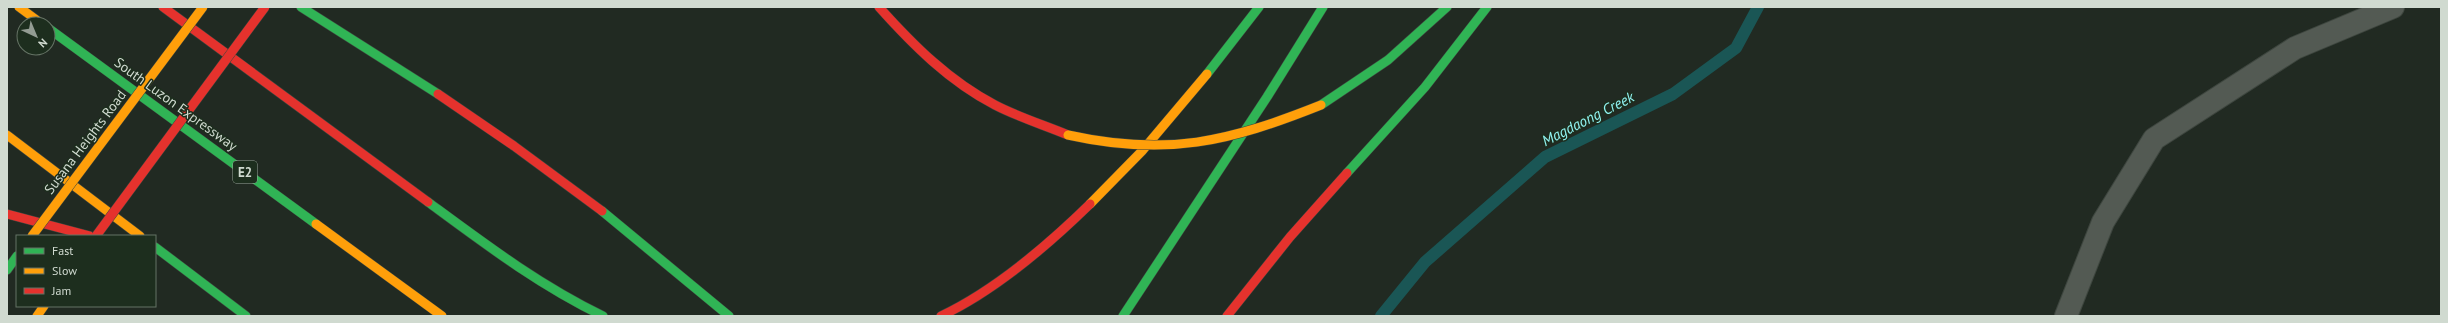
<svg xmlns="http://www.w3.org/2000/svg" width="2448" height="323" viewBox="0 0 2448 323" font-family="'PT Sans',sans-serif">
<style>
.lines{fill:none;stroke-linecap:round;stroke-linejoin:round}
.stream{stroke:#1a5655;stroke-width:12}
.street-casing{stroke:#3e463f;stroke-width:24}
.fast-casing{stroke:#3e463f;stroke-width:10}
.slow-casing{stroke:#3e463f;stroke-width:10}
.jam-casing{stroke:#3e463f;stroke-width:10}
.street{stroke:#535a53;stroke-width:22}
.fast{stroke:#30b455;stroke-width:9}
.slow{stroke:#ff9f0a;stroke-width:9}
.jam{stroke:#e5322d;stroke-width:9}
.slow-bridge-casing{stroke:#3e463f;stroke-width:10;stroke-linecap:butt}
.jam-bridge-casing{stroke:#3e463f;stroke-width:10;stroke-linecap:butt}
.slow-bridge{stroke:#ff9f0a;stroke-width:9}
.jam-bridge{stroke:#e5322d;stroke-width:9}
.labels{text-anchor:middle;stroke-width:3;stroke-linejoin:round;paint-order:stroke}
.shield{fill:#1d2e1e;stroke:#9aa69b;stroke-width:1}
.shield-label{font-size:13px;font-weight:bold;fill:#d0dad0}
.street-label{font-size:14px;fill:#d0dad0;stroke:#1d2e1e}
.water-label{font-size:15px;font-style:italic;fill:#92f5f4;stroke:#1d2e1e}
</style>
<rect width="100%" height="100%" fill="#212a22"/>
<g class="lines">
<!-- stream -->
<path class="stream" d="M1381,316L1425,262L1545,157L1673,94L1736,48L1758,7"/>
<!-- street casing -->
<g class="street-casing">
<path id="street" d="M2066,316L2103,222L2154,139L2295,48L2393,7"/>
</g>
<!-- fast casing -->
<g class="fast-casing">
<path id="fast" d="M301,7L438,94
M48,28L316,224
M1207,74L1259,7
M1321,105L1388,60L1447,7
M1347,173L1425,87L1487,7
M428,202C485,244 539,285 603,316
M602,211L729,316
M155,247L246,316
M7,270L17,256
M1123,316L1267,97L1323,7"/>
</g>
<!-- slow casing -->
<g class="slow-casing">
<path id="slow" d="M19,7L42,24
M7,135L140,236
M1090,204L1142,151L1207,74
M316,224L442,316
M37,316L44,306"/>
</g>
<!-- jam casing -->
<g class="jam-casing">
<path id="jam" d="M163,7L428,202
M879,7C913,45 949,81 995,105C1018,117 1044,125 1068,135
M438,94L514,146L602,211
M7,214L90,236
M941,316C996,290 1047,246 1090,204
M1227,316L1290,237L1347,173"/>
</g>
<!-- street -->
<use href="#street" class="street"/>
<!-- fast -->
<use href="#fast" class="fast"/>
<!-- slow -->
<use href="#slow" class="slow"/>
<!-- jam -->
<use href="#jam" class="jam"/>
<!-- slow-bridge casing -->
<g class="slow-bridge-casing">
<path id="slow-bridge" d="M1068,135C1167,157 1228,142 1321,105
M32,236L203,7"/>
</g>
<!-- jam-bridge casing -->
<g class="jam-bridge-casing">
<path id="jam-bridge" d="M96,236L265,7"/>
</g>
<!-- slow-bridge -->
<use href="#slow-bridge" class="slow-bridge"/>
<!-- jam-bridge -->
<use href="#jam-bridge" class="jam-bridge"/>
</g>
<g class="labels">
<!-- shield labels -->
<rect class="shield" x="233" y="161" width="24" height="22" rx="3"/>
<g class="shield-label">
<text x="245" y="177">E2</text>
</g>
<!-- street labels -->
<g class="street-label">
<text transform="translate(176 104) rotate(36)" y="5">South Luzon Expressway</text>
<text transform="translate(85 142) rotate(-53)" y="5">Susana Heights Road</text>
</g>
<!-- water labels -->
<g class="water-label">
<text transform="translate(1588 119) rotate(-27)" y="5">Magdaong Creek</text>
</g>
</g>
<!-- border -->
<rect width="2448" height="323" fill="none" stroke="#d0dad0" stroke-width="16"/>
<!-- legend -->
<rect x="16" y="235" width="140" height="72" fill="#1d2e1e" stroke="#657365"/>
<rect x="24" y="248" width="20" height="6" fill="#30b455" stroke="#657365"/>
<text x="52" y="255" font-size="12" fill="#d0dad0">Fast</text>
<rect x="24" y="268" width="20" height="6" fill="#ff9f0a" stroke="#657365"/>
<text x="52" y="275" font-size="12" fill="#d0dad0">Slow</text>
<rect x="24" y="288" width="20" height="6" fill="#e5322d" stroke="#657365"/>
<text x="52" y="295" font-size="12" fill="#d0dad0">Jam</text>
<!-- north arrow -->
<g transform="translate(36 36) rotate(136)"><circle r="19" fill="#1d2e1e" stroke="#657365"/>
<path d="M0-3L7 15L0 10L-7 15Z" fill="#939c93"/>
<text y="-6" font-size="11" font-weight="bold" text-anchor="middle" fill="#d0dad0">N</text>
</g>
</svg>
